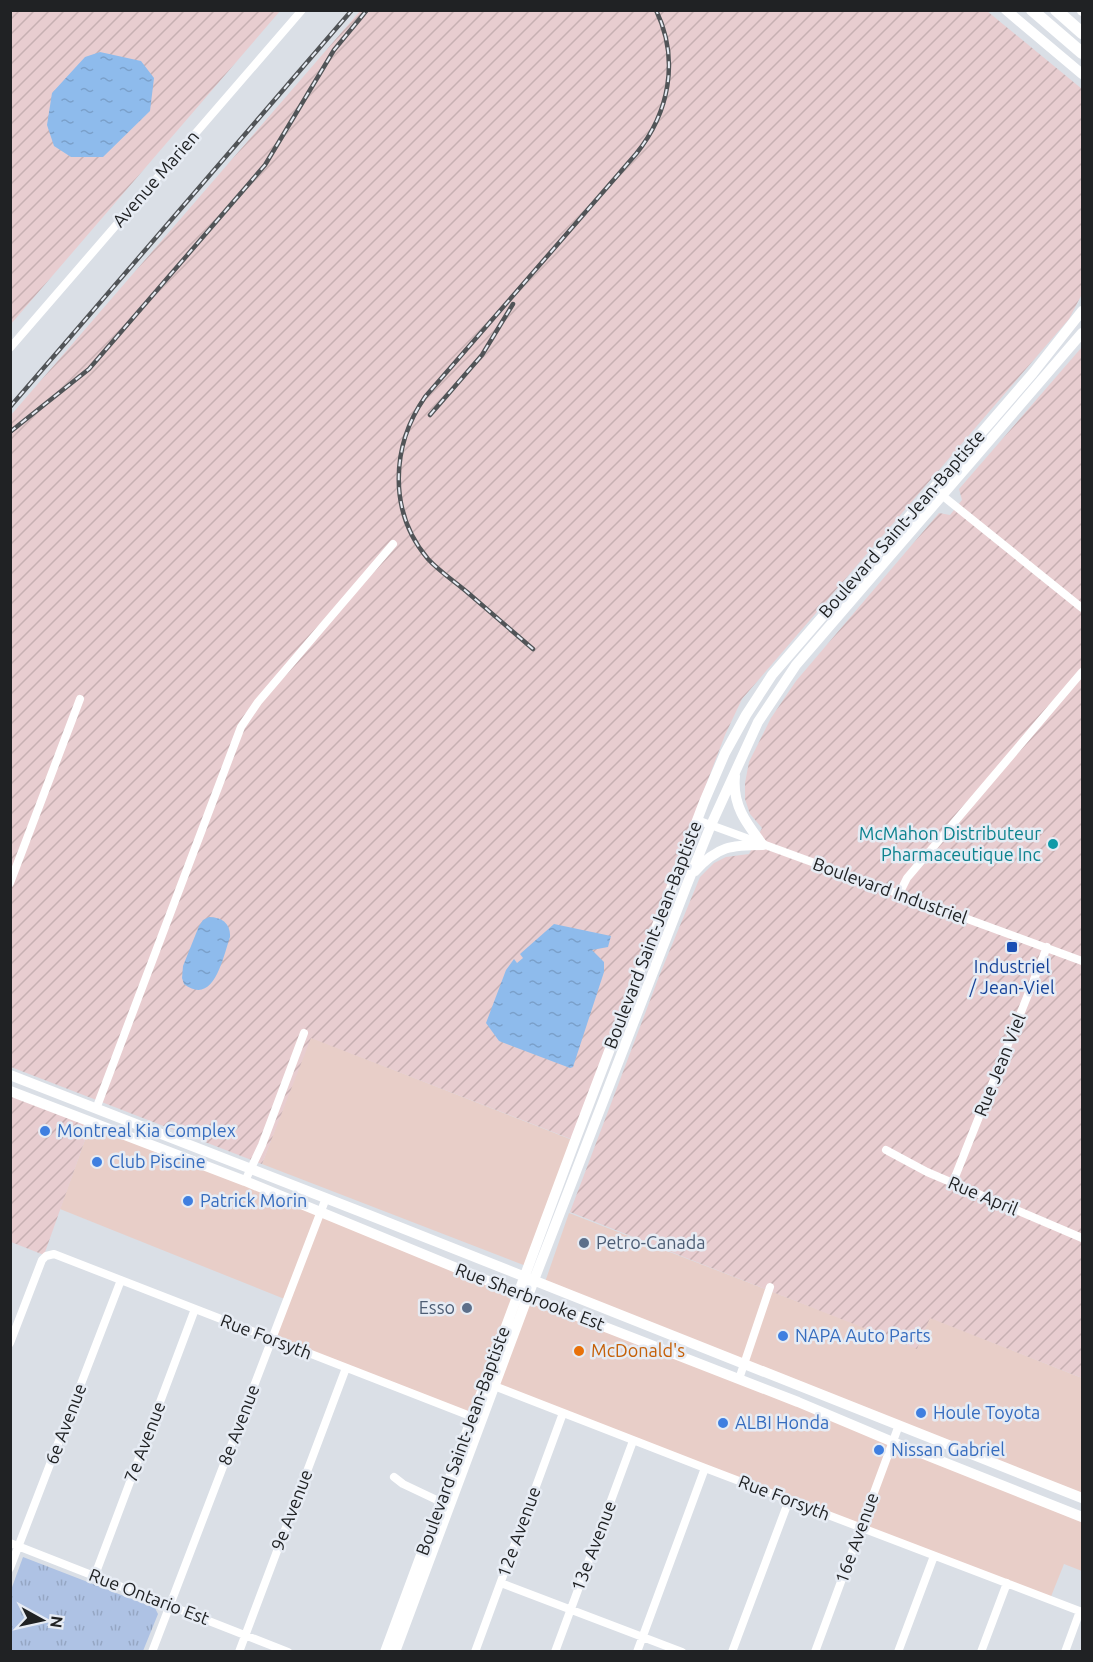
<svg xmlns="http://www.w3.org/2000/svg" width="1093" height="1662" viewBox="0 0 1093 1662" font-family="Ubuntu,sans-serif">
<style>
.commercial{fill:#e8cec8}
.industrial{fill:url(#industrial-furrows)}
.park{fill:url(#park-tufts)}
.water{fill:url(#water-ripples)}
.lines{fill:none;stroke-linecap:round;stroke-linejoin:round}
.minor{stroke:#fff;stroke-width:8}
.major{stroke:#fff;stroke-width:10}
.highway{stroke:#fff;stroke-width:12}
.rail-casing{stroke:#515457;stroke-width:4.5}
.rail{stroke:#e7ecf4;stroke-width:2;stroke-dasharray:7;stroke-linecap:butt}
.culture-dot{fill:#0f9aa8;stroke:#e7ecf4;stroke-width:2}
.transit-dot{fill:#1a4fb4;stroke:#e7ecf4;stroke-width:2}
.shop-dot{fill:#3f7fe0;stroke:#e7ecf4;stroke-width:2}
.service-dot{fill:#5c6f8a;stroke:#e7ecf4;stroke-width:2}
.food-dot{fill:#e8710a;stroke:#e7ecf4;stroke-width:2}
.labels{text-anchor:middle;stroke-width:5;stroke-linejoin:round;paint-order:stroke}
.street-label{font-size:18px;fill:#202224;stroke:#e7ecf4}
.culture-label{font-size:18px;fill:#0d838f;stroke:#e7ecf4;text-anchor:end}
.transit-label{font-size:18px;fill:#164399;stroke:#e7ecf4}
.shop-label{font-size:18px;fill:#366cbe;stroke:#e7ecf4;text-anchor:start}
.service-label{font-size:18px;fill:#4e5e75;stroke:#e7ecf4;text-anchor:start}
.food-label{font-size:18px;fill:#c56008;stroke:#e7ecf4;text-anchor:start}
</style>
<defs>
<pattern id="industrial-furrows" width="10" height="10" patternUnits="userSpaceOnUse" patternTransform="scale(1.5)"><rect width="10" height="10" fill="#e8cdd0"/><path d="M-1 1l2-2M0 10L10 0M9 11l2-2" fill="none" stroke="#c7b0b2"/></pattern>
<pattern id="park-tufts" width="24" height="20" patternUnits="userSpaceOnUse" patternTransform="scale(1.5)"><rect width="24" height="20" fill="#aec2e4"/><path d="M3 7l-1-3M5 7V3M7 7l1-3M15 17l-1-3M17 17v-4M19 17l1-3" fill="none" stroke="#95a6c3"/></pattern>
<pattern id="water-ripples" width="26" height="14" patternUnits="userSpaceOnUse" patternTransform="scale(1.5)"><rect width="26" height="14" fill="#8ebbec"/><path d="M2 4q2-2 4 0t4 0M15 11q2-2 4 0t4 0" fill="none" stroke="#7aa0ca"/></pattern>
</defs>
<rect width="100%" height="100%" fill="#dadfe6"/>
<!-- commercial -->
<path class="commercial" d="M310,1037L575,1141L526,1266L262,1164Z
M91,1123L1082,1517V1571L1064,1564L1050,1599L496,1386L482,1421L272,1340L287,1300L60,1209Z
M569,1213L910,1345L924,1315L1082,1378V1498L544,1285Z"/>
<!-- industrial -->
<path class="industrial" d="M11,11H280L11,324Z
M360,11H987L1082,89V294L1069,319L742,699L725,735L571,1139L311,1038L262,1164L11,1067V415Z
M1082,347V1378L930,1318L917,1349L570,1212L660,974L700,877L714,863L726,857L749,854L762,828L750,814L745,799V783L749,762L771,718L796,681L939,513L950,515L962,500L959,489Z
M10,1091L91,1123L44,1255L11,1242Z"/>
<!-- park -->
<path class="park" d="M23,1557L155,1608L158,1614L143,1651H11V1590Z"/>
<!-- water -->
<path class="water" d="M100,52L141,61L154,78L150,111L103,157H71L54,146L47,125L52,93L85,57Z
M209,917C222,917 231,924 230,937C223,957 214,1007 184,984L182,978L183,966L199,926L203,920Z
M554,924L611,936L608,947L592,950L604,962V972L573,1067L570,1068L499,1041L486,1023L506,970L514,959L517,963L523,958L520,954Z"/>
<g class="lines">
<!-- minor -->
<path class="minor" d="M10,348L302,10
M933,488L1082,608
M697,820L1082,961
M10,883L80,699
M899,894L907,878L1082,672
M96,1109L241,727L258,702L393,544
M886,1150L927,1172L1082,1238
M245,1181L262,1145L304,1033
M953,1182L1047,947
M10,1343L42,1260L46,1256L54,1254L478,1419
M739,1379L770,1287
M489,1384L705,1468L1082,1612
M394,1477L403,1484L441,1502
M10,1543L288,1652
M10,1568L121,1280
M95,1575L195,1309
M501,1583L682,1652
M152,1652L326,1198
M239,1652L346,1368
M475,1652L563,1413
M555,1652L633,1441
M637,1652L705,1468
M732,1652L789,1500
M815,1652L899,1425
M898,1652L934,1556
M981,1652L1007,1583
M1065,1652L1080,1611"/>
<!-- major -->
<path class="major" d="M1006,10L1082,74
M1082,10V11
M735,776C732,805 746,823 763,845
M695,871C718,846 731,845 763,845
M10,1075L369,1215L1082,1498
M10,1091L245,1181L510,1290L798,1402L893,1442L1082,1517
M385,1652L576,1138L704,802L725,753L746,715L772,675L1033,373L1082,311
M395,1652L534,1280L686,887L711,825L758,722L796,665L1082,333"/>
<!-- highway -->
<path class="highway" d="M1032,10L1082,53
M1056,10L1082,33"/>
<!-- rail casing -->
<g class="rail-casing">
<path id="rail" d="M10,407L352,10
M430,415L482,355L513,304
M10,432L89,369L265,165L334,50L367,10
M533,649C511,630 489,611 467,592C454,581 439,571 428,559C388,512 391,446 425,397L636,154C669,113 680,60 656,10"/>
</g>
<!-- rail -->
<use href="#rail" class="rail"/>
</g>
<!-- markers -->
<circle class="culture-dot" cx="1053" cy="844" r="6"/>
<rect class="transit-dot" x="1006" y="941" width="12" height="12" rx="3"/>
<g class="shop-dot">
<circle cx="45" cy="1131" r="6"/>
<circle cx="97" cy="1162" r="6"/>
<circle cx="188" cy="1201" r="6"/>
<circle cx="783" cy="1336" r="6"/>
<circle cx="921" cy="1413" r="6"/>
<circle cx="723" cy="1423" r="6"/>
<circle cx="879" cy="1450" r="6"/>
</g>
<g class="service-dot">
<circle cx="584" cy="1243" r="6"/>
<circle cx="467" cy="1308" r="6"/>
</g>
<circle class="food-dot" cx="579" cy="1351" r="6"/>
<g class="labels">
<!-- street labels -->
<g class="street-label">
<text transform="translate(156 179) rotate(-49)" y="6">Avenue Marien</text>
<text transform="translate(902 524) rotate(-49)" y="6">Boulevard Saint-Jean-Baptiste</text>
<text transform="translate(890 891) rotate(20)" y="6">Boulevard Industriel</text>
<text transform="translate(653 935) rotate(-69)" y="6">Boulevard Saint-Jean-Baptiste</text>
<text transform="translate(1000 1065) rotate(-68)" y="6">Rue Jean Viel</text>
<text transform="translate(983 1196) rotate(23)" y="6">Rue April</text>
<text transform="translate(530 1297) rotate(21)" y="6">Rue Sherbrooke Est</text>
<text transform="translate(266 1337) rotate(21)" y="6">Rue Forsyth</text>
<text transform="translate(66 1424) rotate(-69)" y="6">6e Avenue</text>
<text transform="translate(239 1425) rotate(-69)" y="6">8e Avenue</text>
<text transform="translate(463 1441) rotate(-70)" y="6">Boulevard Saint-Jean-Baptiste</text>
<text transform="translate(145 1442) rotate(-69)" y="6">7e Avenue</text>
<text transform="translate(784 1498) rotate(21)" y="6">Rue Forsyth</text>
<text transform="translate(292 1510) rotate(-69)" y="6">9e Avenue</text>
<text transform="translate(519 1532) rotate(-70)" y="6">12e Avenue</text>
<text transform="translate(857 1538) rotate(-70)" y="6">16e Avenue</text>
<text transform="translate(594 1546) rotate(-69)" y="6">13e Avenue</text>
<text transform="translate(149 1597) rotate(21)" y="6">Rue Ontario Est</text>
</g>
<!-- culture labels -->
<g class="culture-label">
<text x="1041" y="840">McMahon Distributeur<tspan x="1041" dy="21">Pharmaceutique Inc</tspan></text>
</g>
<!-- transit labels -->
<g class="transit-label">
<text x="1012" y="973">Industriel<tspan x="1012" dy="21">/ Jean-Viel</tspan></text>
</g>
<!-- shop labels -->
<g class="shop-label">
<text x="57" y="1137">Montreal Kia Complex</text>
<text x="109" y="1168">Club Piscine</text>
<text x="200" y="1207">Patrick Morin</text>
<text x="795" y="1342">NAPA Auto Parts</text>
<text x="933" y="1419">Houle Toyota</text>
<text x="735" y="1429">ALBI Honda</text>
<text x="891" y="1456">Nissan Gabriel</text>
</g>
<!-- service labels -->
<g class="service-label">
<text x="596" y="1249">Petro-Canada</text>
<text x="455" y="1314" text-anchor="end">Esso</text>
</g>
<!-- food labels -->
<g class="food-label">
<text x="591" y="1357">McDonald's</text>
</g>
</g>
<!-- border -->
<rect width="1093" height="1662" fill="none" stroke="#202224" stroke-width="24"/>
<!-- north arrow -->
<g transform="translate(42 1620) rotate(98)" stroke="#e7ecf4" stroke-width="4.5" paint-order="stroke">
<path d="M0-4.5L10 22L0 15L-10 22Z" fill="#202224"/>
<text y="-9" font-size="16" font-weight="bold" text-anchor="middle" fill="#202224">N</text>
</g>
</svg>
